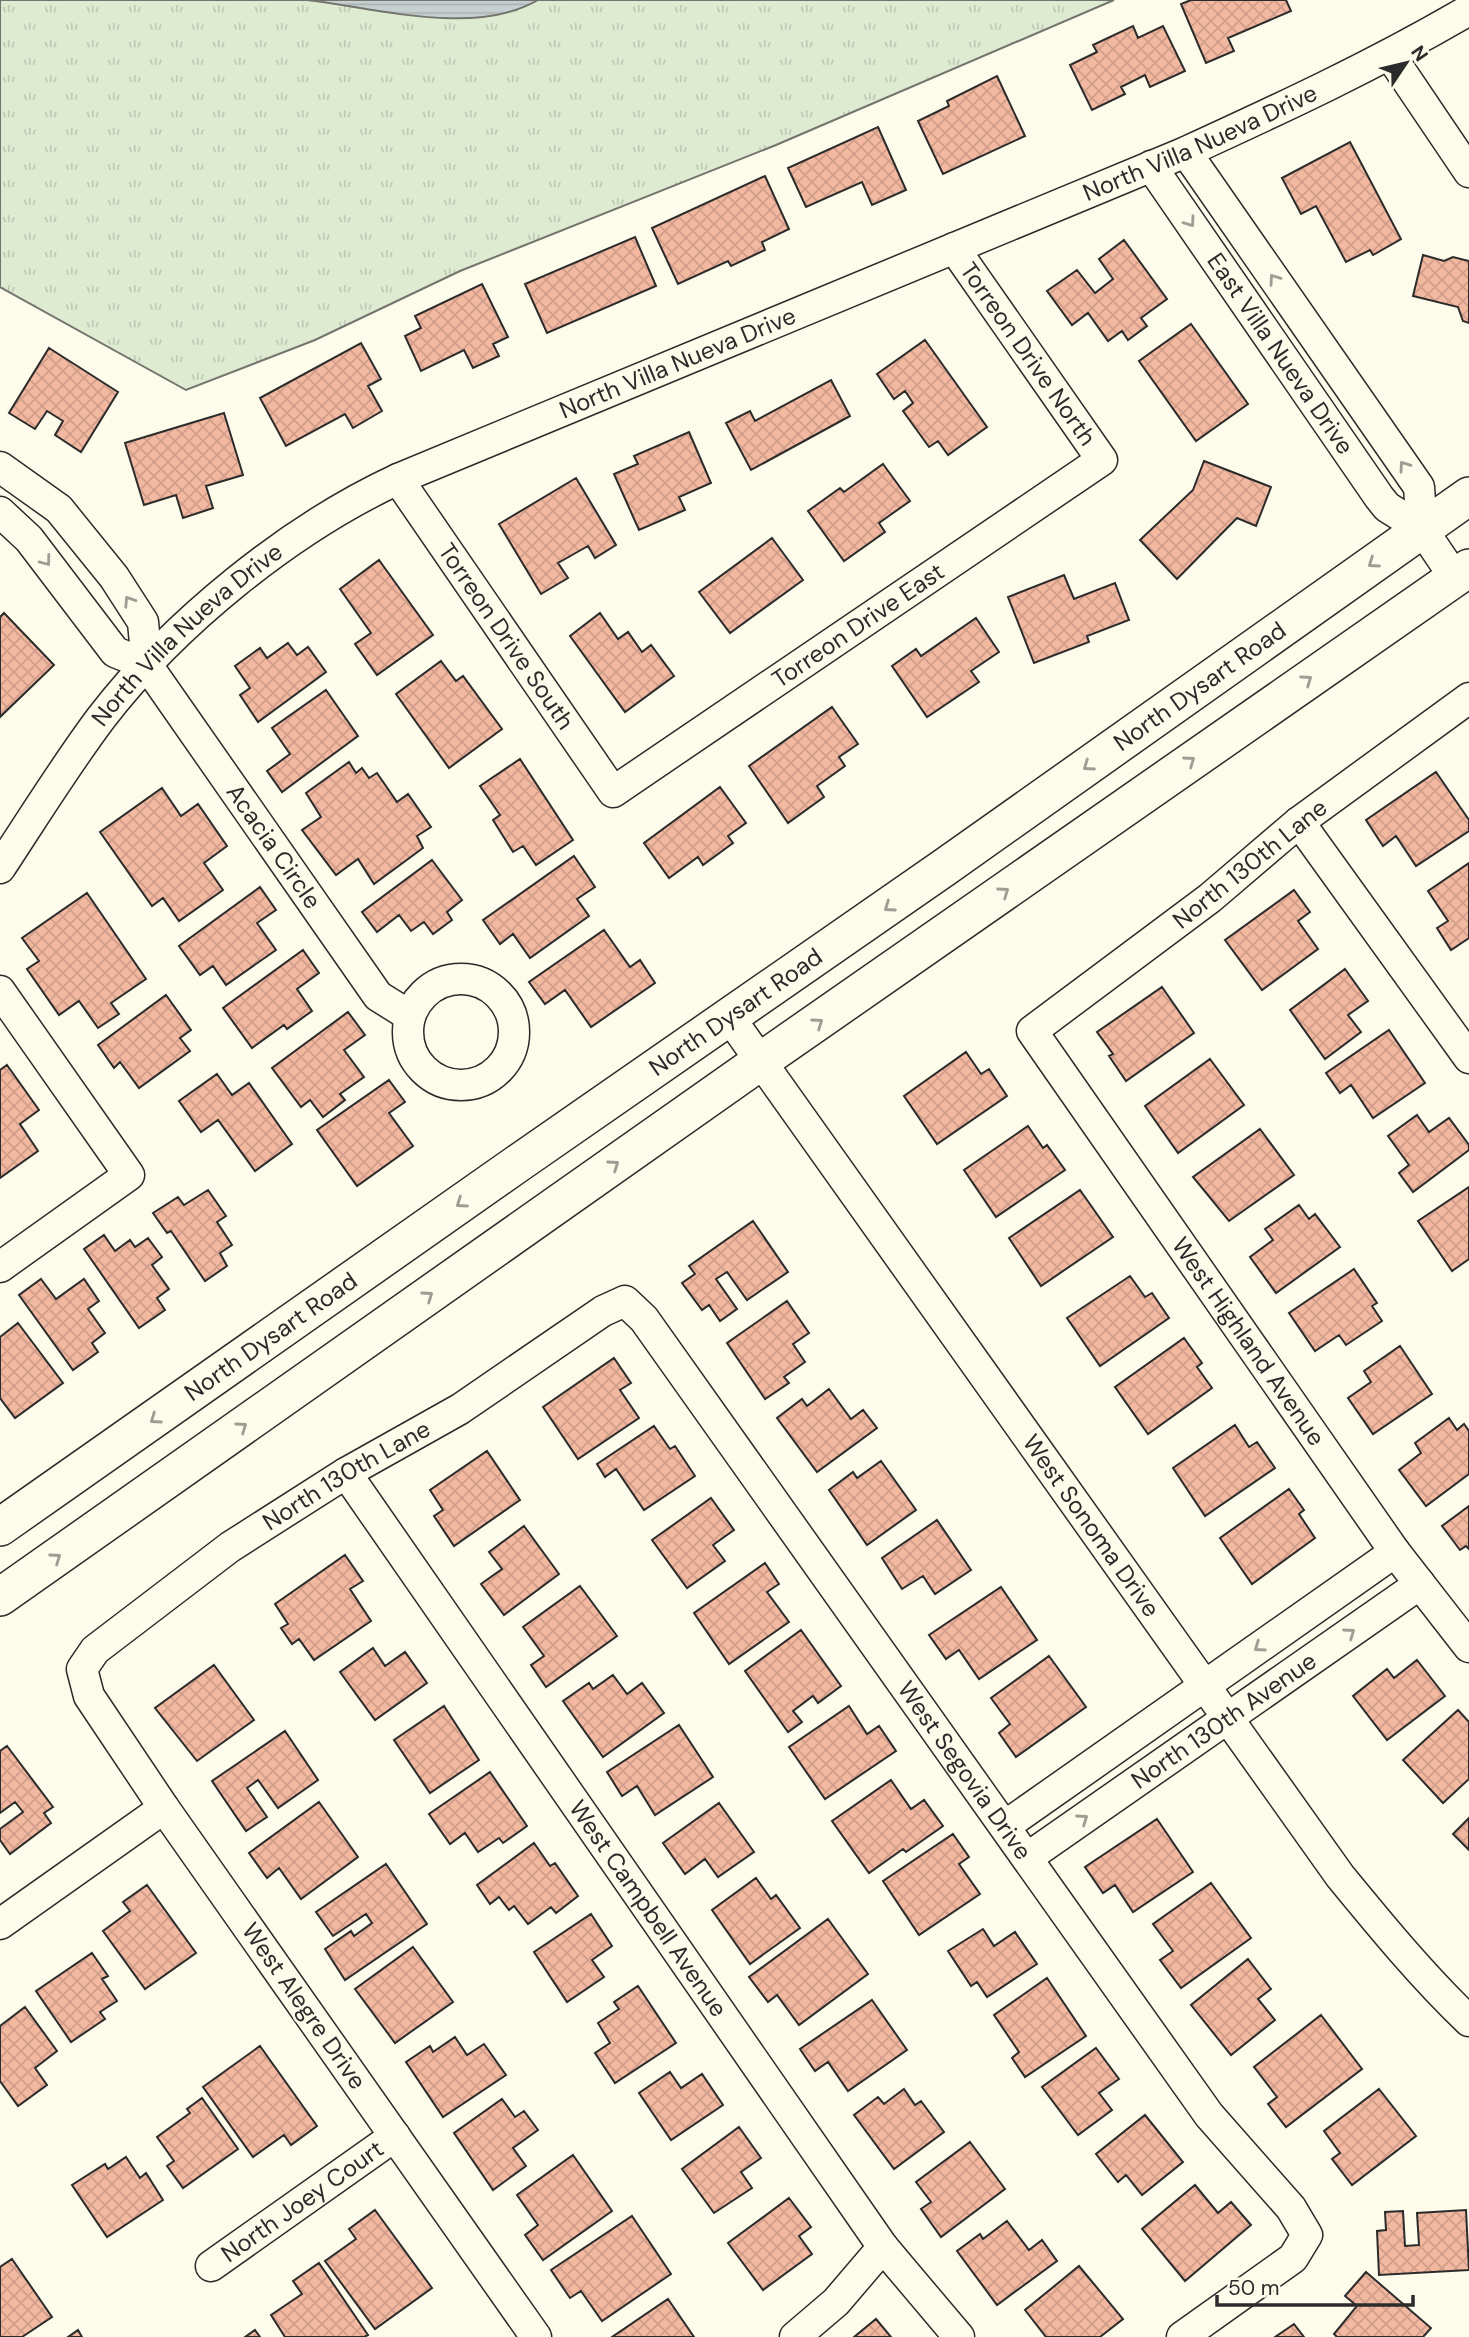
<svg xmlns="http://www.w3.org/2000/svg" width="1469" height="2337" viewBox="0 0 1469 2337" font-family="'DM Sans',sans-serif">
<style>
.grass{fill:url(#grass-tufts);stroke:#74746e;stroke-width:2}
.water{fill:url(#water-rules);stroke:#74746e;stroke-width:2}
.building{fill:url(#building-cross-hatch);stroke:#2b2b2b;stroke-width:2}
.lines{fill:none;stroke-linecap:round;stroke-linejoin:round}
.minor-casing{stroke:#2b2b2b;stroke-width:33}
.major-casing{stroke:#2b2b2b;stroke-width:40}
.minor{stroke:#fdfbea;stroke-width:30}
.major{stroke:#fdfbea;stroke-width:37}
.oneway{stroke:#9e9d94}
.labels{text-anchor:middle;stroke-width:5;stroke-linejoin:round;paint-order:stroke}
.street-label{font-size:24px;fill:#2b2b2b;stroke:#fdfbea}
</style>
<defs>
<pattern id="grass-tufts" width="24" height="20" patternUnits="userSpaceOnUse" patternTransform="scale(1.75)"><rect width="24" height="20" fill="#deebd1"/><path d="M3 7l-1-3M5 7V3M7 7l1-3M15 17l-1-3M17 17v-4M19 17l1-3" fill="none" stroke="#bfcab4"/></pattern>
<pattern id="water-rules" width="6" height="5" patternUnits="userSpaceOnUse" patternTransform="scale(1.75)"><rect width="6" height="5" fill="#c7d0d0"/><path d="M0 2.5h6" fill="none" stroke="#abb3b3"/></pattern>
<pattern id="building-cross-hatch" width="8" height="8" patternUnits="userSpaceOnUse" patternTransform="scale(1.75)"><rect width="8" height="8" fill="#f2b8a0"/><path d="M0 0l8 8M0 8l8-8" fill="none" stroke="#d09e8a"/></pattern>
</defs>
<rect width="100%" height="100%" fill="#fdfbea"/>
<!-- grass -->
<path class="grass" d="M0,0H1114L776,145L460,271L315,340L186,390L0,287Z"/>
<!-- water -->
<path class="water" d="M307,0H538C475,37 376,8 307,0Z"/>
<!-- building -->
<path class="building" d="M1191,0H1286L1291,11L1228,38L1234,51L1206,63L1181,4Z
M1133,26L1138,38L1163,26L1185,71L1150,87L1145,75L1121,87L1125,94L1092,110L1070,65L1097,52L1093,45Z
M997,76L1025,136L943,174L918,121L949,106L947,101Z
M878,127L906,190L872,205L862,182L806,207L788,168Z
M1350,142L1401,239L1373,255L1370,250L1346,262L1316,206L1301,214L1282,178Z
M765,176L789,229L762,242L765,250L731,266L728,261L678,284L652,228Z
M635,237L656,286L547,333L525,284Z
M1124,240L1167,299L1141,318L1147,326L1128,340L1122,331L1108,341L1088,313L1072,325L1047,291L1077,270L1095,293L1113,279L1099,259Z
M1423,255L1444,261L1453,257L1469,261V323L1463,321L1458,307L1413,296Z
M482,284L508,337L493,344L499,356L473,368L464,350L421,371L405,336L421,328L415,316Z
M1191,324L1248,404L1196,441L1139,361Z
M925,340L987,427L948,455L938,441L929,447L903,411L913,403L905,391L894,399L877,374Z
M361,343L381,379L368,386L382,411L353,428L345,414L286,446L260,398Z
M49,348L118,392L81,452L55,435L63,421L47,411L35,429L9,413Z
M831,380L850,416L751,470L726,423L750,411L755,421Z
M224,413L243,475L206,486L213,508L183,518L176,495L144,505L125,443Z
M689,432L711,483L679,497L685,510L639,530L614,474L638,464L634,456Z
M1204,461L1271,487L1256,526L1237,518L1177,579L1140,540L1193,490Z
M883,464L910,501L879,523L885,532L844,561L808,511L840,488L844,492Z
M576,478L616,545L595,558L588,546L558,563L568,578L541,594L499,524Z
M772,538L803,580L730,633L699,592Z
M379,560L433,635L377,675L355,644L371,633L340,589Z
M1064,575L1074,599L1115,583L1129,620L1087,636L1089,642L1034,663L1008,597Z
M4,613L54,665L0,717V617Z
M600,613L618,639L628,632L642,652L651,645L674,676L625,712L570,636Z
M976,618L999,652L971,671L979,682L927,717L892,666L916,649L921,656Z
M288,643L297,655L308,647L326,672L258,722L240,695L250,688L235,666L260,648L267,658Z
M441,661L456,681L463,676L502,729L449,768L396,694Z
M326,690L358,736L282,792L267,771L290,754L272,728Z
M832,707L858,744L839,757L845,766L817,786L824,797L788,823L749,766Z
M520,759L573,840L536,865L523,846L513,852L493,820L500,815L480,786Z
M349,762L356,773L362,768L369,778L377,773L397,802L408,794L431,827L417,836L423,848L374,884L358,859L336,875L302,830L321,817L306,793Z
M1436,772L1469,820V831L1416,866L1396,836L1383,846L1366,820Z
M720,787L746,823L728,836L733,843L703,865L698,857L669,878L644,843Z
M162,788L181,816L198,804L227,846L204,863L223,890L179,921L163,898L152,906L100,832Z
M574,856L595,887L577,899L589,916L530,958L513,934L500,944L483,920Z
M432,860L462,900L447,912L452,920L433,934L424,922L411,931L399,915L377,932L362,912Z
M1469,863V938L1451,950L1437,928L1448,921L1428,891Z
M260,887L276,910L257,923L276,950L226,985L213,966L200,975L179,946Z
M1294,890L1310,912L1298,921L1318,949L1262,990L1225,940Z
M87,893L146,979L111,1003L119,1014L98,1028L79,1001L59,1015L27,969L39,961L22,938Z
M604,930L630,967L640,960L655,983L591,1027L565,990L545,1004L529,982Z
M303,950L319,973L297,989L312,1011L287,1029L284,1025L252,1048L223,1008Z
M1345,969L1368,1001L1348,1015L1361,1032L1325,1059L1290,1010Z
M1162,987L1194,1033L1126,1081L1109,1056L1113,1054L1097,1032Z
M166,995L191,1030L180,1038L190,1051L139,1088L120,1062L114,1068L98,1045Z
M348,1012L365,1035L344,1050L364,1077L340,1094L345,1100L323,1117L310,1100L301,1107L272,1068Z
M1389,1030L1425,1083L1373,1118L1351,1085L1340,1093L1326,1073Z
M966,1052L981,1074L989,1069L1007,1096L937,1144L904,1096Z
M1210,1059L1244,1105L1178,1153L1145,1106Z
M7,1065L39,1110L20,1124L38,1151L0,1178V1070Z
M217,1074L232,1095L249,1083L292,1144L255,1171L218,1120L201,1132L179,1101Z
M389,1080L405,1102L389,1113L413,1146L357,1186L317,1130Z
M1417,1115L1429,1132L1449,1118L1469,1145V1150L1413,1192L1399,1173L1409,1165L1388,1136Z
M1028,1126L1043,1148L1047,1145L1065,1170L996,1217L964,1170Z
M1260,1129L1294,1175L1229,1221L1193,1177Z
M1469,1187V1259L1452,1271L1418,1221Z
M208,1190L226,1216L217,1222L232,1245L220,1253L227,1266L205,1281L171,1231L167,1233L153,1213L178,1197L184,1205Z
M1080,1190L1113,1237L1041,1286L1009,1238Z
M1299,1205L1309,1219L1315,1214L1340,1247L1276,1293L1250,1257L1273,1240L1265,1229Z
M753,1221L788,1272L747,1300L727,1272L716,1279L737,1309L720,1321L709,1305L702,1310L682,1283L695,1274L689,1266Z
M104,1235L115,1251L130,1240L135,1247L148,1238L162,1257L152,1265L169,1289L157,1298L165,1310L139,1328L84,1249Z
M1354,1269L1377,1303L1372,1306L1382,1321L1346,1345L1339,1335L1315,1351L1289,1313Z
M1130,1276L1145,1297L1152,1293L1169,1318L1100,1366L1067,1318Z
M41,1279L56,1299L84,1279L99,1301L88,1309L105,1333L92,1343L98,1352L73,1370L19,1295Z
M787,1301L809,1333L793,1344L805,1362L784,1377L789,1383L765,1399L727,1343Z
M18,1323L63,1383L15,1418L0,1398V1337Z
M1184,1338L1202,1363L1197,1367L1212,1388L1148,1434L1115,1387Z
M1400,1346L1432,1394L1373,1434L1348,1398L1371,1382L1364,1371Z
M614,1358L631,1383L620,1390L639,1418L578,1459L543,1407Z
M829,1389L851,1419L863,1410L877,1428L817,1472L777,1418L802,1399L807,1406Z
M1449,1418L1457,1430L1464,1424L1469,1431V1474L1426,1506L1399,1470L1421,1453L1415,1443Z
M1235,1425L1249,1447L1257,1442L1275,1468L1205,1516L1173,1468Z
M654,1426L670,1449L675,1446L695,1476L644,1510L616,1469L605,1477L597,1464Z
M487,1451L520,1500L454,1546L434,1516L443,1510L430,1490Z
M881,1461L916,1510L867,1545L829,1490L853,1472L857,1478Z
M1289,1489L1304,1510L1299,1514L1315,1538L1252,1584L1220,1538Z
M711,1498L734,1530L713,1545L725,1561L687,1588L652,1540Z
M1469,1506V1549L1466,1546L1460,1550L1442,1526Z
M937,1520L971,1570L935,1594L923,1576L902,1589L882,1558Z
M524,1526L559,1574L504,1615L481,1584L502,1569L489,1552Z
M345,1555L363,1581L350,1589L371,1621L314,1660L299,1639L292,1644L281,1628L288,1624L275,1604Z
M765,1563L779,1584L767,1592L789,1622L729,1664L694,1613Z
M580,1586L617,1636L546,1687L531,1665L544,1656L523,1627Z
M1001,1587L1037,1640L979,1679L959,1650L946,1659L929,1635Z
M801,1630L841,1686L818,1703L813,1696L793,1711L802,1722L788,1732L745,1671Z
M373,1648L385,1666L405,1652L427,1683L375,1720L340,1672Z
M1049,1656L1086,1707L1016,1757L999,1733L1010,1724L991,1698Z
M1417,1660L1445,1696L1387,1740L1353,1696L1387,1669L1394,1678Z
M214,1665L254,1720L197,1761L155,1708Z
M613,1675L627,1694L642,1683L664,1713L603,1757L563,1701L589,1683L593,1689Z
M444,1706L479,1760L430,1793L394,1740Z
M849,1706L867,1734L879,1726L896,1751L825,1799L789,1747Z
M1458,1710L1469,1722V1779L1443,1803L1403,1760Z
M679,1725L713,1777L655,1815L637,1786L622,1796L607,1772Z
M285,1731L318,1780L278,1808L258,1780L247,1788L267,1817L246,1831L212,1781Z
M7,1746L53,1807L44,1813L51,1823L10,1854L0,1840V1829L23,1812L15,1802L0,1813V1751Z
M490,1772L527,1826L503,1843L499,1838L478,1852L465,1833L450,1844L429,1814Z
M891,1780L911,1809L924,1800L943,1826L906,1852L903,1849L869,1873L832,1821Z
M319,1802L358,1857L301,1899L279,1868L267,1878L249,1853Z
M719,1803L754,1852L718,1877L705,1859L685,1874L663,1843Z
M1469,1818V1850L1453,1834Z
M1157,1819L1193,1872L1133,1912L1115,1885L1103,1893L1085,1867Z
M953,1834L969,1857L959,1864L980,1894L919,1935L883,1881Z
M534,1843L550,1866L555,1863L578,1896L556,1913L551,1907L528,1924L514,1906L509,1910L499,1897L490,1904L477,1885Z
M386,1864L427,1924L345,1980L325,1949L351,1931L354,1936L372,1923L366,1914L333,1936L316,1912Z
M756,1878L771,1899L776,1895L800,1928L750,1964L712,1910Z
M1211,1883L1251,1938L1181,1988L1160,1960L1173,1951L1153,1924Z
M147,1885L196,1953L145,1989L103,1931L130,1911L123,1902Z
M591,1914L612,1946L592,1960L604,1977L567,2002L534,1952Z
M828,1919L868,1974L799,2025L777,1995L768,2002L749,1977Z
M983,1929L994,1946L1015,1932L1037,1964L987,1997L977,1982L971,1986L948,1951Z
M413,1947L453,2002L395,2043L355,1989Z
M92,1953L108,1976L102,1979L117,2001L100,2012L105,2019L71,2042L36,1991Z
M1248,1959L1271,1989L1258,1999L1275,2020L1231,2055L1191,2005Z
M1047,1978L1086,2036L1025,2077L1012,2058L1019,2052L994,2015Z
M638,1986L676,2043L615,2083L595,2053L610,2043L598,2023L619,2009L614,2002Z
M872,2000L907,2050L848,2091L828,2062L815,2071L800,2049Z
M25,2007L57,2051L35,2068L47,2085L18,2106L0,2081V2026Z
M1321,2015L1362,2069L1286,2127L1268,2104L1277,2097L1254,2067Z
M455,2037L467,2055L484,2044L506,2075L443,2117L406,2062L430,2046L433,2052Z
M260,2046L317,2126L291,2145L284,2135L253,2157L203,2087Z
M1096,2048L1119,2079L1099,2093L1112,2110L1078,2135L1042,2087Z
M670,2072L681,2088L702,2074L723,2105L671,2140L639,2093Z
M904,2089L915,2105L921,2101L944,2132L894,2169L854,2115L878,2097L884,2104Z
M1379,2089L1416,2136L1352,2185L1332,2159L1340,2153L1324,2131Z
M202,2098L238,2149L183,2188L167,2166L174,2161L157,2137L190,2113L187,2109Z
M502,2099L515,2117L524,2111L538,2130L513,2148L526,2166L493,2190L454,2133Z
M1145,2115L1183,2162L1142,2195L1126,2175L1118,2182L1096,2154Z
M739,2127L761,2158L741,2172L752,2188L714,2213L682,2169Z
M970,2142L1005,2189L941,2237L921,2209L931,2202L916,2182Z
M573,2155L612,2211L543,2260L525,2235L538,2225L517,2195Z
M126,2157L140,2178L146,2173L163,2200L107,2237L72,2185L105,2164L108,2169Z
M1195,2185L1218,2213L1231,2202L1251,2225L1185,2281L1142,2229Z
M789,2198L811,2227L799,2236L812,2254L763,2290L728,2243Z
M375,2210L432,2288L375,2329L325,2261L356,2239L349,2229Z
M1466,2210L1469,2270L1379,2275L1377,2231L1386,2230L1385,2212L1403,2211L1405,2246L1419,2245L1417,2213Z
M632,2216L671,2274L602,2321L581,2291L570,2298L551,2270Z
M1007,2221L1029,2250L1042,2240L1057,2261L997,2305L957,2251L980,2234L983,2239Z
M12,2259L52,2317L22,2337H0V2267Z
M319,2263L368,2335L364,2337H285L271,2315L302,2294L293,2281Z
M1079,2266L1123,2319L1100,2337H1046L1025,2310Z
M1366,2272L1431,2328L1423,2337H1337L1334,2334L1357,2306L1345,2296Z
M668,2299L694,2337H612Z
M876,2319L891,2337H854Z
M1294,2324L1304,2337H1275Z
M78,2330L82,2337H68Z
M255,2330L260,2337H245Z"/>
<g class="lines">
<!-- minor casing -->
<g class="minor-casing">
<g id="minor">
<path d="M1390,55L1469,172"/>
<path d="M1186,152L1419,487L1422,529"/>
<path id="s1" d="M1151,166L1379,497L1387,507L1422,529L1455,578"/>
<path id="s2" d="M0,467L59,509L114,577L143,622L147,665L378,996L410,1016"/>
<path id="s3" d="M398,479L613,792L1102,460L954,248"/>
<path d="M0,512L29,539L115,652L147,665"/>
<path id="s4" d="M1469,698L1299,822L1210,898L1032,1031L1395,1552L1469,1647"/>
<path d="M1299,822L1469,1058"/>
<path id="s5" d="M0,868C33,818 65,766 101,718C174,623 290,529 398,479L1186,152C1282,108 1377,64 1469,10"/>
<circle cx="461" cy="1032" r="53"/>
<path d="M0,991L129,1175L0,1267"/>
<path id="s6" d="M730,1018L1340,1876C1381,1926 1422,1976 1469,2021"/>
<path id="s7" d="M346,1473L883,2247L959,2337"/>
<path d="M1005,1826L1395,1552"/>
<path id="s8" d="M1027,1858L1420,1584"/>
<path d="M0,1924L164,1808"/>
<path id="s9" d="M211,2266L395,2136"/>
<path id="s10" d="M536,2337L164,1808L89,1696L82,1669L95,1650L230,1547L346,1473L460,1409L603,1311L625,1301L644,1319L1209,2115L1291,2208L1307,2235L1293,2258L1182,2337"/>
<path d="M795,2337L836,2302L883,2247"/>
</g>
</g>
<!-- major casing -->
<g class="major-casing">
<g id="major">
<path id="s11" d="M0,1527L517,1164L945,867L1469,496"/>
<path d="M0,1597L761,1061L1469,568"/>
</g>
</g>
<!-- minor -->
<use href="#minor" class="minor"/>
<!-- major -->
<use href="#major" class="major"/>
</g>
<!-- one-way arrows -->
<defs><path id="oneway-chevron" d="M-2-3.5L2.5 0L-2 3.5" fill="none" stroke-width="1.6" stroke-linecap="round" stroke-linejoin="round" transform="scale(1.75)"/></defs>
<g class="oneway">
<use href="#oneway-chevron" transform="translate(1190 222) rotate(55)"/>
<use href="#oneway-chevron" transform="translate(1274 279) rotate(-125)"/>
<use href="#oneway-chevron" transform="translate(1404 466) rotate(-125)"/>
<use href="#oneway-chevron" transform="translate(46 561) rotate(53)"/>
<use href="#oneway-chevron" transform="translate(1373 563) rotate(145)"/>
<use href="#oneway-chevron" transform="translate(129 601) rotate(-123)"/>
<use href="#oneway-chevron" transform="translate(1307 680) rotate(-35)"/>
<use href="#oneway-chevron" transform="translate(1190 761) rotate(-35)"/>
<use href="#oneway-chevron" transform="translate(1088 766) rotate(145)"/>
<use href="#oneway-chevron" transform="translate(1004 892) rotate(-35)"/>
<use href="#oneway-chevron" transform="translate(889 907) rotate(145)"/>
<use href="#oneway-chevron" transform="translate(818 1023) rotate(-35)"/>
<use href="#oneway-chevron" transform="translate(614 1165) rotate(-35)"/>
<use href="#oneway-chevron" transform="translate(461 1203) rotate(145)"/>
<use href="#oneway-chevron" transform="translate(428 1296) rotate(-35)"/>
<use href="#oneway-chevron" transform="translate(155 1419) rotate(145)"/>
<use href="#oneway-chevron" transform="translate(242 1427) rotate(-35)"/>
<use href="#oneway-chevron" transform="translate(56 1558) rotate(-35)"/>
<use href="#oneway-chevron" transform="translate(1350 1633) rotate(-35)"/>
<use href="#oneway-chevron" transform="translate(1259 1647) rotate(145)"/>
<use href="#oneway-chevron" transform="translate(1083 1819) rotate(-35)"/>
</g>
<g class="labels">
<!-- street labels -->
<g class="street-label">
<text dy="8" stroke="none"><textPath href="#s5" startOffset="1435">North Villa Nueva Drive</textPath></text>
<text transform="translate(1028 354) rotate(55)" y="8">Torreon Drive North</text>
<text dy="8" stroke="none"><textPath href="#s1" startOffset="228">East Villa Nueva Drive</textPath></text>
<text dy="8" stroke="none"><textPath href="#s5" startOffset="868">North Villa Nueva Drive</textPath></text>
<text dy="8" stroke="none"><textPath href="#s3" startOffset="676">Torreon Drive East</textPath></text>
<text dy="8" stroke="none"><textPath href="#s3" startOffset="191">Torreon Drive South</textPath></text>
<text dy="8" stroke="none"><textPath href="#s5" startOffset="301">North Villa Nueva Drive</textPath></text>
<text dy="8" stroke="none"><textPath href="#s11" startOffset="1465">North Dysart Road</textPath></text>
<text dy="8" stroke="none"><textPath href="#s2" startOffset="478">Acacia Circle</textPath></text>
<text transform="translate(1250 864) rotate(-39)" y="8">North 130th Lane</text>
<text dy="8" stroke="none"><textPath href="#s11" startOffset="898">North Dysart Road</textPath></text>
<text dy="8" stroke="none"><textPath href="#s11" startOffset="331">North Dysart Road</textPath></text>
<text dy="8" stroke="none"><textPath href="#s4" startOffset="928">West Highland Avenue</textPath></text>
<text dy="8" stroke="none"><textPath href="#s10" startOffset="1139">North 130th Lane</textPath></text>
<text dy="8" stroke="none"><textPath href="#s6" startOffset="623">West Sonoma Drive</textPath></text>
<text dy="8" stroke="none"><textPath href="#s8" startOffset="240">North 130th Avenue</textPath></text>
<text dy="8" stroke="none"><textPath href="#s10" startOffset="2048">West Segovia Drive</textPath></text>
<text dy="8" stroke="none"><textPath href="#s7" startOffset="530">West Campbell Avenue</textPath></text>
<text transform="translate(304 2006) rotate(55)" y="8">West Alegre Drive</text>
<text dy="8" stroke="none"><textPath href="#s9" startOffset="112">North Joey Court</textPath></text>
</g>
</g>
<!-- north arrow -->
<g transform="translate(1406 63) rotate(55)" stroke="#fdfbea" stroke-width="5" paint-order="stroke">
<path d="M0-5L12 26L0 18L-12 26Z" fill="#2b2b2b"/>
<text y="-10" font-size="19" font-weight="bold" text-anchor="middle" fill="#2b2b2b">N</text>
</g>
<!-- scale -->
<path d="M1217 2295v10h196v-10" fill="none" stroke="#2b2b2b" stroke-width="3.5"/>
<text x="1228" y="2295" font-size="21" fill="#2b2b2b" stroke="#fdfbea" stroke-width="5" paint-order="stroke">50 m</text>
</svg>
